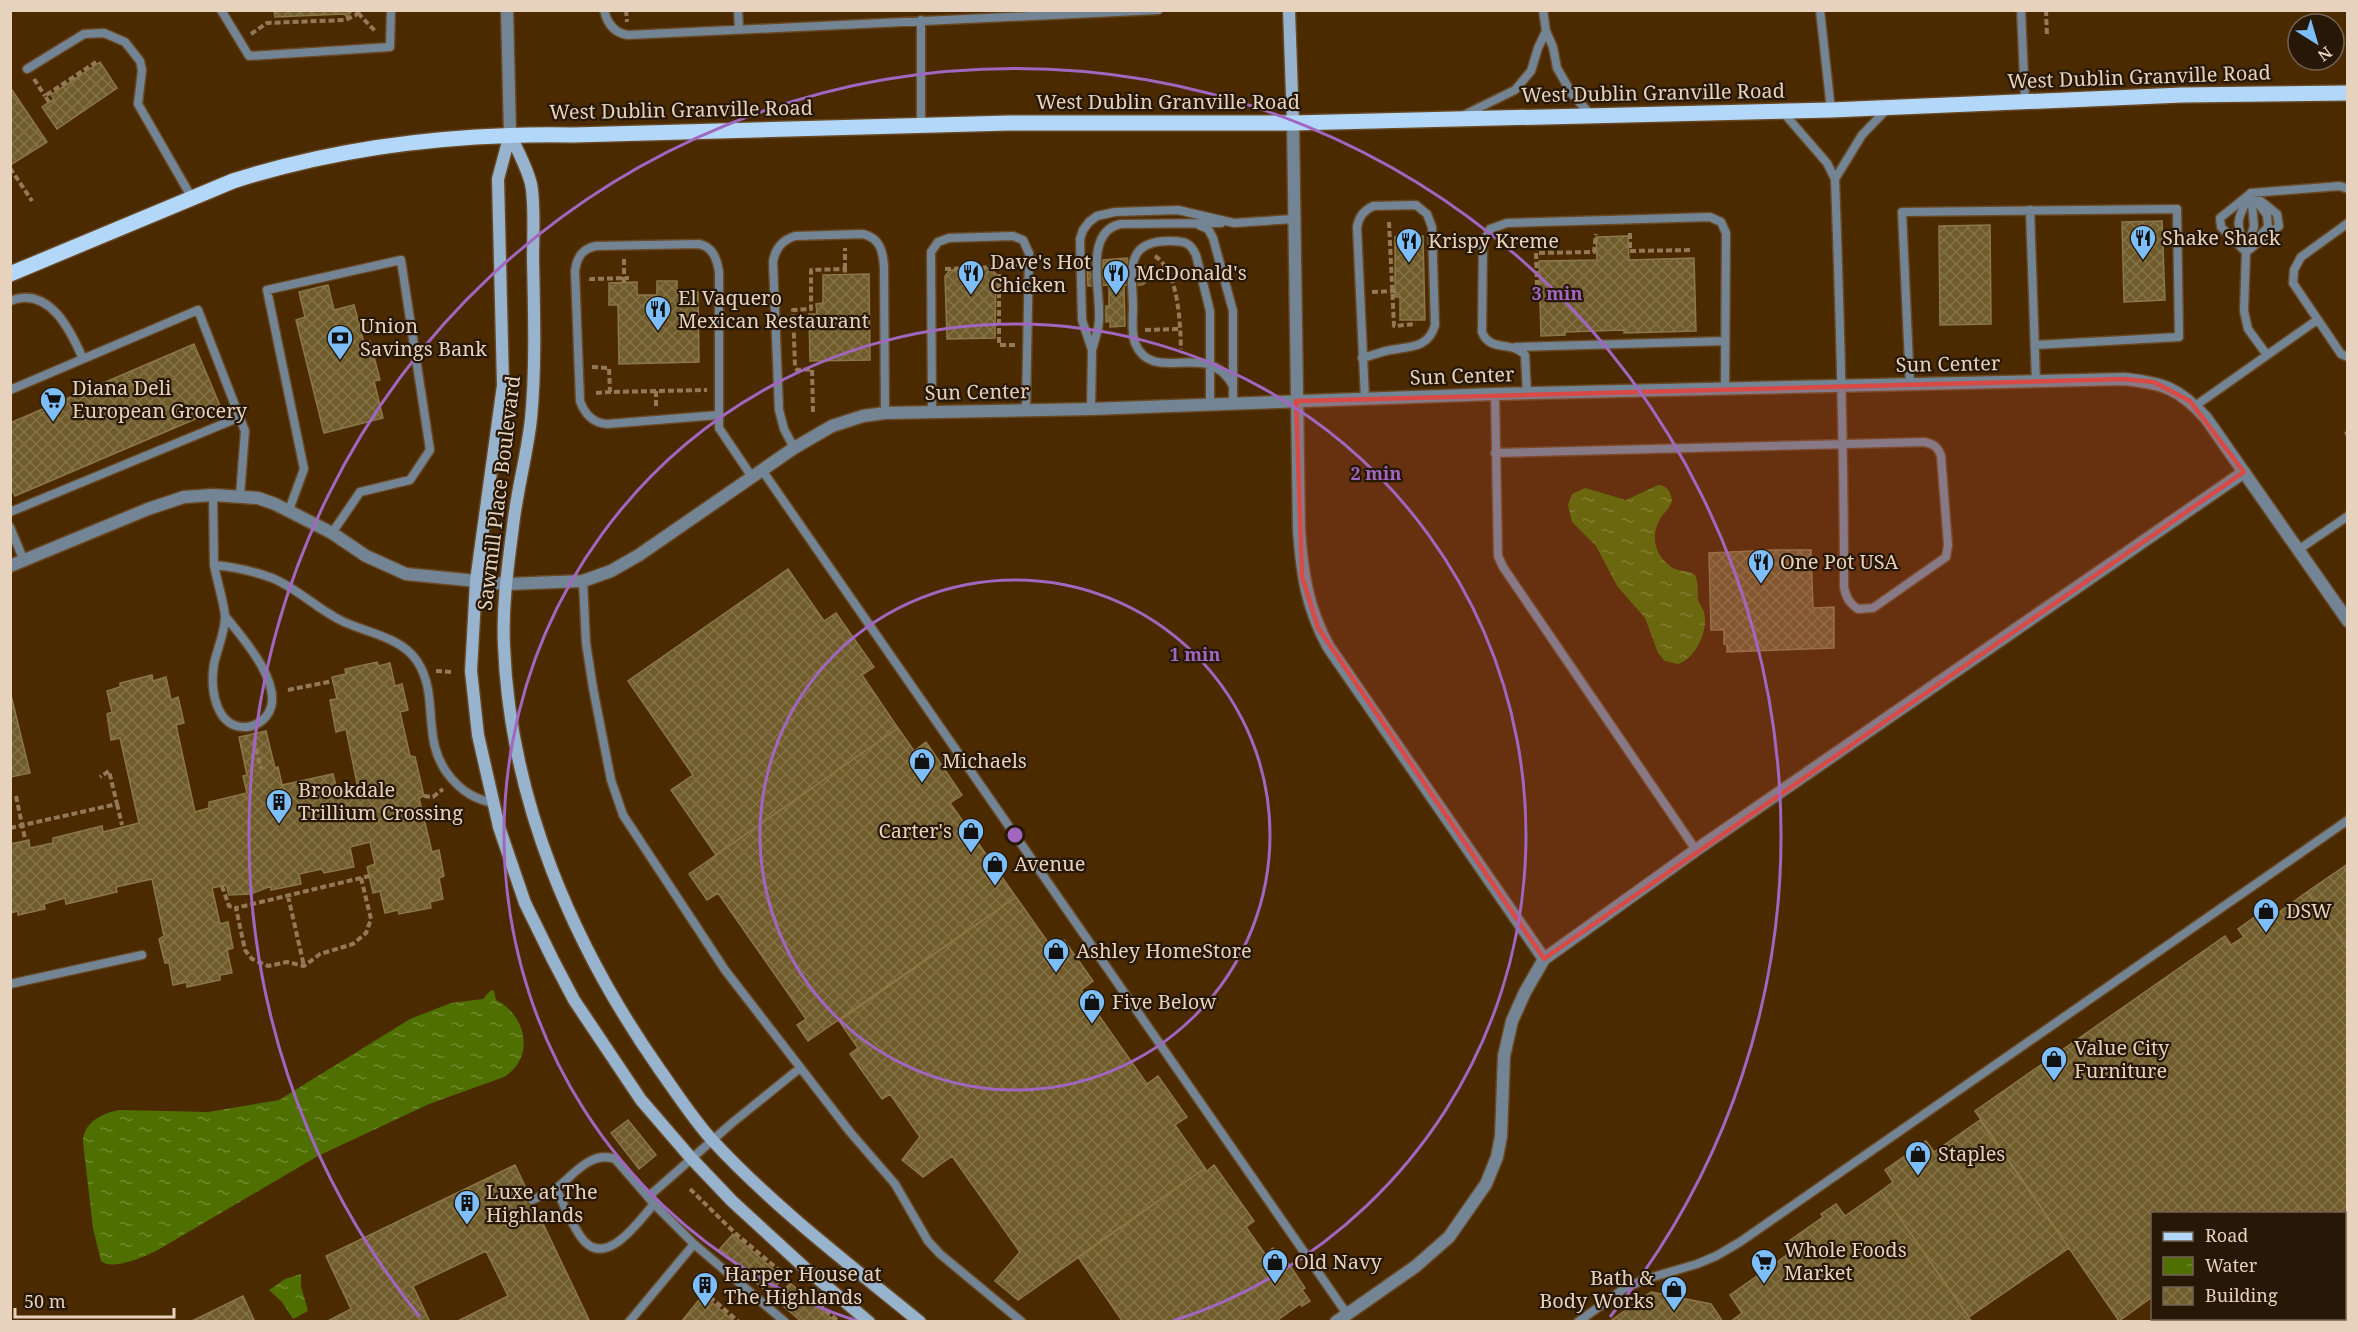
<svg xmlns="http://www.w3.org/2000/svg" width="2358" height="1332" viewBox="0 0 2358 1332" font-family="'Noto Serif',serif">
<style>
.water{fill:url(#water-ripples)}
.building{fill:url(#building-cross-hatch);stroke:#8c7746;stroke-width:1.5}
.lines{fill:none;stroke-linecap:round;stroke-linejoin:round}
.lane-casing{stroke:#674822;stroke-width:11}
.street-casing{stroke:#674822;stroke-width:15}
.secondary-casing{stroke:#674822;stroke-width:15}
.primary-casing{stroke:#674822;stroke-width:18}
.path{stroke:#947959;stroke-width:4;stroke-dasharray:6 3;stroke-linecap:butt}
.lane{stroke:#738595;stroke-width:8}
.street{stroke:#738595;stroke-width:12}
.secondary{stroke:#97b3cd;stroke-width:12}
.primary{stroke:#b3d7f9;stroke-width:15}
.marked{fill:#d94a46;fill-opacity:0.2;stroke:#d94a46;stroke-width:4.5;stroke-linejoin:round}
.ring{fill:none;stroke:#a166bf;stroke-width:3}
.labels{text-anchor:middle;stroke-width:4.5;stroke-linejoin:round;paint-order:stroke}
.street-label{font-size:20px;fill:#e7d2be;stroke:#261707}
.poi-label{font-size:20px;fill:#e7d2be;stroke:#261707;text-anchor:start}
.centre{fill:#a166bf;stroke:#261707;stroke-width:3}
.ring-label{font-size:18px;text-anchor:middle;font-weight:bold;fill:#a166bf;stroke:#261707;stroke-width:4.5;stroke-linejoin:round;paint-order:stroke}
</style>
<defs>
<pattern id="water-ripples" width="26" height="14" patternUnits="userSpaceOnUse" patternTransform="scale(1.5)"><rect width="26" height="14" fill="#4f6f00"/><path d="M2 4q2-2 4 0t4 0M15 11q2-2 4 0t4 0" fill="none" stroke="#71892f"/></pattern>
<pattern id="building-cross-hatch" width="8" height="8" patternUnits="userSpaceOnUse" patternTransform="scale(1.5)"><rect width="8" height="8" fill="#705b2b"/><path d="M0 0l8 8M0 8l8-8" fill="none" stroke="#847248"/></pattern>
</defs>
<rect width="100%" height="100%" fill="#4b2a00"/>
<!-- water -->
<path class="water" d="M1658,485C1667,485 1671,492 1672,500C1670,508 1666,511 1662,516C1650,534 1653,552 1670,566C1678,573 1688,569 1695,575C1699,583 1697,590 1698,599C1699,604 1702,607 1704,612C1709,630 1696,658 1678,664L1665,661L1658,653L1645,618L1617,586L1596,546L1572,522L1568,505L1572,494L1585,488L1626,500Z
M491,990L494,991L496,1000C526,1015 536,1057 504,1077L429,1104L318,1156L156,1251C143,1257 112,1271 101,1261L93,1228L83,1142C83,1123 102,1113 119,1110L208,1112L279,1100L410,1019L451,1003L483,999Z
M301,1274V1286L308,1311L293,1319L282,1302L269,1290L285,1279Z"/>
<!-- building -->
<path class="building" d="M274,10H353L347,17L344,14L275,17Z
M100,62L117,88L57,129L42,107L54,99L51,95Z
M10,87L47,142L12,164L10,161Z
M2162,221L2165,300L2124,302L2122,222Z
M1990,225L1991,324L1940,325L1939,226Z
M1423,236L1425,320H1400V297H1395V237Z
M1628,236L1629,260L1694,258L1696,331L1624,333V330L1565,332V335L1541,336L1539,261L1597,260L1596,237Z
M1127,258L1129,266L1144,267L1145,283L1142,285H1124L1125,326L1110,327V321L1106,322V306H1109V285L1088,286L1087,269L1103,267V260Z
M991,268L996,274L995,338L947,339L945,276L950,270Z
M869,274L870,360L810,361L809,314H817L816,304L823,303V275Z
M657,281H677V293L698,292L699,362L619,364L618,305H609V283L637,282V295H657Z
M328,285L334,310L354,305L364,343L370,341L380,380L374,381L383,418L324,433L296,320L305,317L299,292Z
M194,344L221,408L15,496L10,485V423Z
M1775,550H1811L1813,608L1834,607V648L1727,652V645L1724,644V630H1711L1709,553Z
M788,569L824,621L836,613L874,667L862,675L898,728L716,855L671,790L693,775L628,681Z
M377,662L379,666L390,663L395,686L402,684L408,710L400,712L410,756L415,757L424,796L419,798L432,852L439,850L444,876L439,878L443,899L430,902L431,908L399,914L398,910L385,913L380,891L373,893L367,867L375,864L370,842L350,847L354,867L324,873L322,869L299,874L301,884L271,890V886L251,894L229,895L226,885L212,888L220,924L228,922L233,948L227,950L232,973L220,975V980L187,987V982L173,985L169,963H165L159,939L164,936L152,879L116,887L117,892L66,904L65,898L44,904L45,909L18,915V911L10,913V844L29,840L30,848L53,843V838L102,826L103,832L139,823L120,738L111,740L107,714L112,712L107,691L120,687V683L152,675L153,681L166,677L171,700L178,697L184,723L176,725L195,812L209,808V802L247,793L243,776L247,775L239,737L266,731L275,768L278,767L282,785L333,774L339,797L359,793L346,729L336,732L330,700L337,699L332,677L346,674L345,669Z
M10,691L30,773L10,777Z
M898,728L914,751L926,742L962,795L950,803L1016,897L808,1041L797,1025L806,1019L718,893L707,900L689,874Z
M2348,864V950L2307,892Z
M2307,892L2348,950V1224L2344,1226V1214H2306L2299,1209L2295,1214H2152V1297L2119,1321L1975,1111L2225,936L2231,945L2244,937L2238,929L2270,906L2275,915Z
M1016,897L1052,948L1064,940L1093,981L1081,990L1147,1084L1158,1076L1187,1117L1175,1125L1205,1168L1018,1300L995,1281L1020,1252L952,1156L923,1177L902,1160L920,1137L890,1094L882,1099L850,1054L858,1048L839,1021Z
M628,1120L656,1155L639,1169L611,1133Z
M1980,1120L2069,1248L1969,1317L1881,1191L1893,1182L1885,1170L1926,1141L1934,1152Z
M515,1165L590,1322H456L508,1296L486,1251L413,1286L430,1322H326L351,1309L326,1256Z
M1214,1165L1254,1221L1246,1227L1265,1254L1273,1248L1281,1259L1284,1257L1305,1288L1302,1290L1310,1301L1302,1306L1300,1304L1275,1322H1123L1078,1257L1205,1168L1207,1171Z
M1881,1191L1972,1322H1730L1742,1313L1730,1295L1794,1250L1789,1241L1823,1217L1821,1214L1836,1204L1845,1216Z
M733,1234L783,1278L769,1294L719,1250Z
M790,1283L836,1322H802L776,1300Z
M1651,1292L1711,1304L1723,1322H1609Z
M703,1295L735,1322H681Z
M243,1296L255,1322H190Z"/>
<g class="lines">
<!-- lane casing -->
<g class="lane-casing">
<path id="lane" d="M221,10L249,56L390,47L391,10
M604,10C607,23 614,33 628,35L1158,10
M738,10L739,29
M1543,10L1546,31L1553,47L1557,68L1572,94L1590,114
M1820,10L1831,110
M2021,10L2025,100
M27,69L84,34L104,33L125,42L140,61L142,70L138,104L192,198
M1464,115L1515,90L1531,71L1538,48L1546,31
M921,125V20
M1835,179L1862,135L1888,108
M2251,193L2254,226L2246,252L2244,311L2248,329L2267,355
M2258,203L2267,215L2268,227L2259,237
M2030,210L2036,382
M2348,223L2301,257L2294,270L2293,283L2341,354L2348,357
M1199,225L1208,229L1213,238L1233,311V404
M2245,250C2237,225 2235,222 2248,198
M2246,252L2221,227L2220,218L2251,193L2340,186L2348,189
M2246,252L2279,226L2277,214L2251,193
M10,301C49,285 71,331 83,359
M1093,347C1095,338 1099,329 1099,319C1101,292 1083,231 1121,224L1221,223
M1516,347L1725,341
M1362,358C1370,356 1378,353 1386,351C1407,346 1428,350 1435,325L1432,227L1427,214L1416,205L1373,206C1363,211 1359,217 1357,227L1365,399
M1910,385L1902,212L2177,209L2179,337L2035,345
M10,390L198,310L245,431L240,496
M1527,393L1525,355C1512,340 1490,353 1482,332L1483,244L1490,229L1507,223L1710,217L1721,222L1726,233L1725,389
M1495,394L1498,556L1503,567L1696,850
M1210,405V311L1196,255C1190,242 1184,241 1171,241C1124,240 1132,271 1133,306C1133,318 1131,332 1135,343C1153,387 1208,337 1233,386
M2195,406L2317,320
M1091,409L1092,350L1082,320L1080,239L1083,230L1089,222L1097,216L1115,212L1178,210L1234,223L1294,219
M932,412L931,252L938,242L949,238L1013,236L1023,240L1029,253L1026,410
M719,415L607,424C593,423 585,415 580,401L575,271C577,257 582,249 596,246L699,244C713,247 717,259 719,272V428L752,477
M794,448L784,429L779,410L773,262C775,249 782,240 795,236L863,234C880,238 883,251 884,267L885,413
M1495,453C1638,449 1781,446 1924,442C1934,444 1938,447 1941,456L1948,545L1946,557L1873,608L1858,609C1849,603 1846,597 1844,587C1844,451 1840,315 1835,179L1827,163L1782,111
M762,470L1347,1314
M213,495L214,565C234,567 253,571 272,578C297,588 317,609 342,621C367,633 401,637 417,661C441,697 419,741 451,778C463,792 475,799 493,803
M289,510L304,469L267,290L401,260L430,450L410,480L360,492L332,533
M10,512L240,417
M10,527L24,561
M2298,550L2348,516
M214,565C217,581 223,599 225,615C226,630 217,649 214,664C210,688 215,729 247,727C256,726 265,720 269,712C284,684 242,637 225,616
M583,581L586,643L593,688L611,780L623,815L725,970L850,1132L895,1184L928,1241L940,1254L1022,1322
M10,984L142,955
M556,1189C564,1204 574,1231 585,1242C609,1266 640,1219 654,1204
M648,1197L732,1123L800,1068
M532,1200C540,1196 551,1193 558,1187C573,1175 592,1150 615,1159L654,1204L694,1244L785,1322
M2344,1260L2348,1258
M629,1322L694,1244
M1578,1322L1625,1288L1646,1279L1697,1264L1716,1256L1740,1242L2348,820
M2258,1322L2263,1318"/>
</g>
<!-- street casing -->
<g class="street-casing">
<path id="street" d="M507,10L510,134
M1293,123L1299,530C1302,573 1307,607 1328,646L1544,959
M10,566L148,509L184,497L213,495L258,498L275,504L332,533L366,556L406,574L507,584L583,581L611,571L639,555L794,448L832,426L863,416L885,413L1091,409L1495,394L2124,379C2163,383 2179,388 2206,418L2348,621
M1336,1322L1416,1266L1449,1237L1486,1184L1497,1157L1501,1136L1504,1056L1512,1021L1525,992L1544,959L1696,850L2244,472"/>
</g>
<!-- secondary casing -->
<g class="secondary-casing">
<path id="secondary" d="M1289,10L1293,123
M510,134C517,150 527,167 531,184C535,203 533,237 533,258C534,311 536,366 531,419C527,455 517,490 513,526C508,566 502,606 504,646C510,800 573,946 660,1070C677,1094 693,1119 712,1140C775,1208 849,1264 920,1322
M510,134L498,179L503,385L476,581L471,671L478,735L499,827L525,903L553,960L574,1000L641,1100L691,1158L732,1201L805,1268L869,1322"/>
</g>
<!-- primary casing -->
<g class="primary-casing">
<path id="primary" d="M10,274L233,181C342,146 459,133 573,135L1009,123H1293L1831,110L2182,95L2348,93"/>
</g>
<!-- path -->
<path class="path" d="M626,10L627,22
M2046,10L2047,37
M358,13L376,32
M251,34L267,23L345,20L356,15L360,10
M34,79L45,96
M49,102L45,96L96,62
M10,168L32,201
M1389,222L1394,326L1416,324
M1630,233V251L1693,250
M1155,256C1179,272 1180,322 1181,349
M624,259V282
M845,269V248
M945,269L999,267
M591,281V279L629,278
M1537,286L1536,253L1594,252L1596,234
M1372,292L1396,291
M1145,330L1180,329
M1015,345H999V267L1015,266V264
M592,367L609,368L610,392L707,390
M656,391V406
M596,393L610,392
M813,412L812,369L797,370L795,366L793,310L811,309V270L845,269V275
M2345,434L2348,433
M436,671L453,672
M288,690L333,681
M254,740L261,769
M16,796L25,839
M424,796L433,797L443,789
M117,804L122,825
M10,828L117,804L109,771L100,777
M361,878L371,919L366,933L353,944L320,954L304,966L287,962L268,966L252,959L245,950L236,908L369,876
M222,886L229,906L236,908
M288,896L304,966
M690,1189L735,1233L786,1276
M696,1285L739,1322
M819,1304L839,1322"/>
<!-- lane -->
<use href="#lane" class="lane"/>
<!-- street -->
<use href="#street" class="street"/>
<!-- secondary -->
<use href="#secondary" class="secondary"/>
<!-- primary -->
<use href="#primary" class="primary"/>
</g>
<!-- marked area -->
<path class="marked" d="M2124,379L2154,382L2190,401L2244,472L1544,959L1318,628L1302,577L1296,401Z"/>
<!-- distance rings -->
<g class="ring">
<circle cx="1015" cy="835" r="255"/>
<path d="M857 1321A511 511 0 1 1 1173 1321"/>
<path d="M420 1317A766 766 0 1 1 1610 1317"/>
</g>
<!-- icons -->
<defs>
<g id="restaurant-pin" transform="scale(1.35)"><path d="M0 17L-7.5 6A9.5 9.5 0 1 1 7.5 6Z" fill="#7dbef9" stroke="#261707"/><path d="M-5-6h1v4h1v-4h1v4h1v-4h1v5L-1.5 .5V6h-2V.5L-5-1ZM5-6V6H3V1.5H1.5Q1.5-4 5-6Z" fill="#111"/></g>
<g id="bank-pin" transform="scale(1.35)"><path d="M0 17L-7.5 6A9.5 9.5 0 1 1 7.5 6Z" fill="#7dbef9" stroke="#261707"/><path d="M-6-4H6V4H-6ZM0-2.3a2.3 2.3 0 1 0 0 4.6a2.3 2.3 0 1 0 0-4.6Z" fill="#111"/></g>
<g id="supermarket-pin" transform="scale(1.35)"><path d="M0 17L-7.5 6A9.5 9.5 0 1 1 7.5 6Z" fill="#7dbef9" stroke="#261707"/><path d="M-6-5.5h2.5l.6 2H6L4.5 2H-2.5L-4.4-4H-6ZM-1.5 3.2a1.3 1.3 0 1 0 .1 0ZM3 3.2a1.3 1.3 0 1 0 .1 0Z" fill="#111"/></g>
<g id="shop-pin" transform="scale(1.35)"><path d="M0 17L-7.5 6A9.5 9.5 0 1 1 7.5 6Z" fill="#7dbef9" stroke="#261707"/><path d="M-5-2.5h2.3a2.7 3.5 0 0 1 5.4 0H5L5.5 6h-11ZM-1.5-2.5h3a1.5 2.3 0 0 0-3 0Z" fill="#111"/></g>
<g id="building-pin" transform="scale(1.35)"><path d="M0 17L-7.5 6A9.5 9.5 0 1 1 7.5 6Z" fill="#7dbef9" stroke="#261707"/><path d="M-4-6H4V6H1V3H-1V6H-4ZM-2.5-4.3h1.7v1.8h-1.7ZM.8-4.3h1.7v1.8H.8ZM-2.5-1h1.7V.8h-1.7ZM.8-1h1.7V.8H.8Z" fill="#111"/></g>
</defs>
<g fill-rule="evenodd">
<use href="#restaurant-pin" x="2143" y="238"/>
<use href="#restaurant-pin" x="1409" y="241"/>
<use href="#restaurant-pin" x="971" y="273"/>
<use href="#restaurant-pin" x="1116" y="273"/>
<use href="#restaurant-pin" x="658" y="309"/>
<use href="#bank-pin" x="340" y="338"/>
<use href="#supermarket-pin" x="53" y="400"/>
<use href="#restaurant-pin" x="1761" y="562"/>
<use href="#shop-pin" x="922" y="761"/>
<use href="#building-pin" x="279" y="802"/>
<use href="#shop-pin" x="971" y="831"/>
<use href="#shop-pin" x="995" y="864"/>
<use href="#shop-pin" x="2266" y="911"/>
<use href="#shop-pin" x="1056" y="951"/>
<use href="#shop-pin" x="1092" y="1002"/>
<use href="#shop-pin" x="2054" y="1059"/>
<use href="#shop-pin" x="1918" y="1154"/>
<use href="#building-pin" x="467" y="1203"/>
<use href="#shop-pin" x="1275" y="1262"/>
<use href="#supermarket-pin" x="1764" y="1262"/>
<use href="#building-pin" x="705" y="1285"/>
<use href="#shop-pin" x="1674" y="1289"/>
</g>
<g class="labels">
<!-- street labels -->
<g class="street-label">
<text transform="translate(2139 77) rotate(-2)" y="7">West Dublin Granville Road</text>
<text transform="translate(1653 93) rotate(-1)" y="7">West Dublin Granville Road</text>
<text x="1168" y="109">West Dublin Granville Road</text>
<text transform="translate(681 110) rotate(-1)" y="7">West Dublin Granville Road</text>
<text transform="translate(1948 364) rotate(-1)" y="7">Sun Center</text>
<text transform="translate(1462 376) rotate(-2)" y="7">Sun Center</text>
<text transform="translate(977 392) rotate(-1)" y="7">Sun Center</text>
<text transform="translate(499 493) rotate(-83)" y="7">Sawmill Place Boulevard</text>
</g>
<!-- poi labels -->
<g class="poi-label">
<text x="2162" y="245">Shake Shack</text>
<text x="1428" y="248">Krispy Kreme</text>
<text x="990" y="269">Dave's Hot<tspan x="990" dy="23">Chicken</tspan></text>
<text x="1136" y="280">McDonald's</text>
<text x="678" y="305">El Vaquero<tspan x="678" dy="23">Mexican Restaurant</tspan></text>
<text x="360" y="333">Union<tspan x="360" dy="23">Savings Bank</tspan></text>
<text x="72" y="395">Diana Deli<tspan x="72" dy="23">European Grocery</tspan></text>
<text x="1780" y="569">One Pot USA</text>
<text x="942" y="768">Michaels</text>
<text x="298" y="797">Brookdale<tspan x="298" dy="23">Trillium Crossing</tspan></text>
<text x="952" y="838" text-anchor="end">Carter's</text>
<text x="1014" y="871">Avenue</text>
<text x="2286" y="918">DSW</text>
<text x="1076" y="958">Ashley HomeStore</text>
<text x="1112" y="1009">Five Below</text>
<text x="2074" y="1055">Value City<tspan x="2074" dy="23">Furniture</tspan></text>
<text x="1938" y="1161">Staples</text>
<text x="486" y="1199">Luxe at The<tspan x="486" dy="23">Highlands</tspan></text>
<text x="1784" y="1257">Whole Foods<tspan x="1784" dy="23">Market</tspan></text>
<text x="1294" y="1269">Old Navy</text>
<text x="724" y="1281">Harper House at<tspan x="724" dy="23">The Highlands</tspan></text>
<text x="1654" y="1285" text-anchor="end">Bath &amp;<tspan x="1654" dy="23">Body Works</tspan></text>
</g>
</g>
<circle cx="1015" cy="835" r="9" class="centre"/>
<g class="ring-label">
<text x="1557" y="300">3 min</text>
<text x="1376" y="480">2 min</text>
<text x="1195" y="661">1 min</text>
</g>
<!-- border -->
<rect width="2358" height="1332" fill="none" stroke="#e7d2be" stroke-width="24"/>
<!-- legend -->
<rect x="2151" y="1212" width="195" height="108" fill="#261707" stroke="#736250" stroke-width="1.5"/>
<rect x="2163" y="1232" width="30" height="9" fill="#b3d7f9" stroke="#736250" stroke-width="1.5"/>
<text x="2205" y="1242" font-size="18" fill="#e7d2be">Road</text>
<rect x="2163" y="1257" width="30" height="18" fill="url(#water-ripples)" stroke="#736250" stroke-width="1.5"/>
<text x="2205" y="1272" font-size="18" fill="#e7d2be">Water</text>
<rect x="2163" y="1287" width="30" height="18" fill="url(#building-cross-hatch)" stroke="#736250" stroke-width="1.5"/>
<text x="2205" y="1302" font-size="18" fill="#e7d2be">Building</text>
<!-- north arrow -->
<g transform="translate(2316 42) rotate(143)"><circle r="28" fill="#261707" stroke="#736250" stroke-width="1.5"/>
<path d="M0-4.5L10 22L0 15L-10 22Z" fill="#7dbef9"/>
<text y="-9" font-size="16" font-weight="bold" text-anchor="middle" fill="#e7d2be">N</text>
</g>
<!-- scale -->
<path d="M15 1308v9h159v-9" fill="none" stroke="#e7d2be" stroke-width="3"/>
<text x="24" y="1308" font-size="18" fill="#e7d2be" stroke="#261707" stroke-width="4.5" paint-order="stroke">50 m</text>
</svg>
